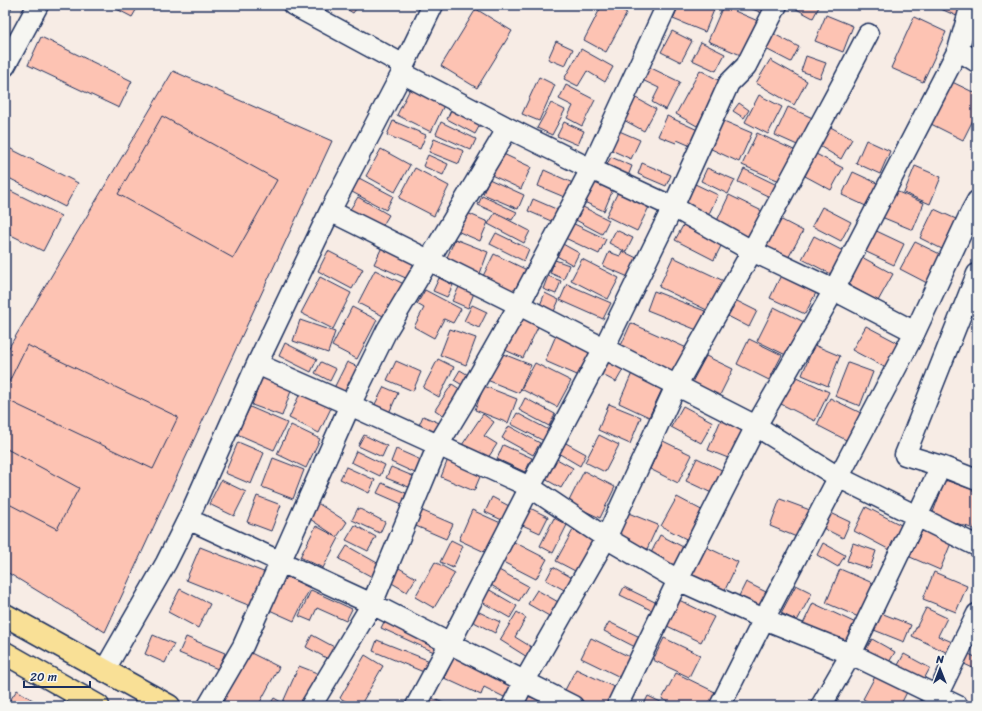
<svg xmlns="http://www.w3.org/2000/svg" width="982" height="711" viewBox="0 0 982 711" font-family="Sriracha,sans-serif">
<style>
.building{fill:#fdc3b3;stroke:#1b2f5e}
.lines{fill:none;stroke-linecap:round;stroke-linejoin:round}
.minor-casing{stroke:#1b2f5e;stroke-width:23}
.primary-casing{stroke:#1b2f5e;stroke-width:25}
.minor{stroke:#f6f6f2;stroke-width:20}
.primary{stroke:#f9e096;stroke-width:22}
</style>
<rect width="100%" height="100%" fill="#f7ece5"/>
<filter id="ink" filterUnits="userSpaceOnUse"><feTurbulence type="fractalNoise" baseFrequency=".025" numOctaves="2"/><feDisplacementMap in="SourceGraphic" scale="8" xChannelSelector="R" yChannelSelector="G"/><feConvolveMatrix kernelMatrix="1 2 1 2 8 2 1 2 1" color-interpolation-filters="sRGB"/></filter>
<g filter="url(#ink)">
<!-- building -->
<path class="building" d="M5,5H13L6,17H5Z
M109,5H139L132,17Z
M340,5H359L353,13Z
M602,5H611L627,13L606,52L584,40Z
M679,5H716L705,32L673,19Z
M743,5H765L762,13Z
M789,5H820L813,18Z
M932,5H965L959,17Z
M723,6L758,21L743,56L708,41Z
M476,9L512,31L477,88L441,66Z
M826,15L853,26L843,52L815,41Z
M914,17L946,32L923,82L891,68Z
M672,31L692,41L681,62L661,52Z
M770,32L799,47L791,62L762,47Z
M41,37L132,81L119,108L28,65Z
M556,41L573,49L565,66L548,59Z
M701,42L725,54L716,71L692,60Z
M581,49L613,67L605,82L587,71L578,86L564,79Z
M806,56L826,63L820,78L801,71Z
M770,60L807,81L794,105L756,83Z
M645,65L680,82L666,110L652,102L659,88L638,78Z
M700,70L722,82L697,126L676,114Z
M173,71L332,141L105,632L5,571V354Z
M539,77L555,85L539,121L522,114Z
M946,79L977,94V112L963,140L925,121Z
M413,83L447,99L431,132L397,115Z
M566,85L595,100L582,126L567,118L573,106L559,99Z
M759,95L782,107L768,134L745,122Z
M634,97L656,109L644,131L622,119Z
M551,103L565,110L552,135L537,128Z
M739,103L749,110L744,118L733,111Z
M788,107L817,120L804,148L775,135Z
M452,108L481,123L475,134L447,119Z
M162,116L277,180L233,258L118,194Z
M667,116L700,131L693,147L677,140L676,143L658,136Z
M719,119L752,133L739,162L707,147Z
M393,121L426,135L420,149L387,135Z
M441,122L476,139L471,150L436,134Z
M564,122L584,131L578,145L557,136Z
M827,125L852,139L841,159L816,144Z
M617,130L640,140L631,159L609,149Z
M757,133L796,151L782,182L742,165Z
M434,139L464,151L459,164L429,152Z
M866,140L890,151L880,174L856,163Z
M5,146L78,183L65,207L5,176Z
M381,149L410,165L395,192L366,176Z
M497,151L531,167L521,189L487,173Z
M816,154L843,168L831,190L805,176Z
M428,155L448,164L443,175L423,166Z
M611,157L632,166L628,176L606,166Z
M642,163L671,175L666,186L638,174Z
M915,166L941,177L930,204L904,193Z
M415,168L449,186L434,216L399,198Z
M707,168L735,180L728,194L701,181Z
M744,169L779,186L772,198L738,182Z
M544,170L575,184L569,199L538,186Z
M853,172L879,184L868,207L842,195Z
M359,178L393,196L386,210L352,192Z
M592,178L614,187L604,211L582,201Z
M489,179L524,195L518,209L483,194Z
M695,184L718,195L707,218L683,206Z
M621,186L652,201L637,231L606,216Z
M5,188L61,216L43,251L5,232Z
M891,189L924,203L913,230L879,216Z
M729,195L762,211L749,239L716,223Z
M482,196L517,212L512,220L478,205Z
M358,197L389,215L380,230L349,211Z
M533,199L563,212L558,224L528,211Z
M579,205L609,220L602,234L572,218Z
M822,207L851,222L841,241L812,226Z
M934,209L956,219L942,249L920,238Z
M465,212L488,222L480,241L457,231Z
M495,213L530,231L524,243L488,224Z
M778,218L803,231L787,260L763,247Z
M570,222L606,239L599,254L563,237Z
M685,222L723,242L714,260L675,240Z
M868,227L904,244L894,265L858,248Z
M616,230L633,238L626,252L609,243Z
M496,233L529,249L524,261L490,244Z
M814,236L843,251L831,274L802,259Z
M455,239L488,252L479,276L445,262Z
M915,242L942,255L927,283L900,269Z
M561,243L579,253L573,265L555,255Z
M383,245L416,261L408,279L374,264Z
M328,251L363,269L352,289L318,271Z
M622,251L641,260L633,279L603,266L609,252L620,256Z
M494,254L529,271L517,296L482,278Z
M858,255L893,274L878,301L843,282Z
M673,257L726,282L711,312L659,287Z
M582,259L619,278L608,299L571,280Z
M555,260L569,265L564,279L550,273Z
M375,270L404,284L387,318L358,303Z
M783,271L819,287L805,314L770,298Z
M548,276L561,281L556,294L543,289Z
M320,277L351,293L333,329L301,313Z
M439,278L453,285L447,297L433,291Z
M567,284L611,303L603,319L560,300Z
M459,287L474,293L468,308L452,301Z
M425,290L461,309L453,323L444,319L434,338L414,327L424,308L417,304Z
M654,291L705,311L697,330L647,310Z
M545,293L559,300L552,316L538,310Z
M729,297L757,311L749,327L722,313Z
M472,305L487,312L479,328L464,321Z
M352,307L377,320L357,359L332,346Z
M774,307L808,324L792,358L757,341Z
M521,317L539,325L523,358L505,350Z
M300,320L335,332L328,353L293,341Z
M631,323L689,349L676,376L619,350Z
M866,326L902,345L888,369L852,350Z
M450,329L476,338L466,365L440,355Z
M557,333L596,350L584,378L545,361Z
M749,339L782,355L769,380L737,364Z
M285,343L317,359L311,372L279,356Z
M27,345L178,417L153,469L5,399V390Z
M814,345L840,356L828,386L802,375Z
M498,352L531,365L519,393L487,380Z
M706,356L733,369L719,397L691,384Z
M604,358L624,368L616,382L597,372Z
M438,359L454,367L439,397L423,388Z
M396,361L421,372L413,391L387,380Z
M321,362L336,369L330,381L315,373Z
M347,362L360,368L348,394L334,388Z
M535,363L571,381L557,407L521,389Z
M848,363L873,372L860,406L835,396Z
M460,370L475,379L469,389L454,380Z
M632,373L663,387L649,417L619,403Z
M793,375L829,392L815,421L779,403Z
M262,377L292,388L282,416L252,405Z
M452,384L464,392L447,418L435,410Z
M484,386L517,399L508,423L475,410Z
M384,387L398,393L389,413L374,406Z
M301,391L332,406L319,433L289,418Z
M525,398L555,414L549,426L519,410Z
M830,398L861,413L848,441L817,425Z
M609,404L641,417L630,444L598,430Z
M683,406L713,422L701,443L671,427Z
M250,407L287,423L274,450L237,434Z
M517,413L549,430L544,441L511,424Z
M483,414L494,422L484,436L497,444L486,461L462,445Z
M723,415L747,425L733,460L708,450Z
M423,416L444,425L438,438L417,430Z
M291,425L320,439L306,468L277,454Z
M509,426L540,443L533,455L502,438Z
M364,435L387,446L382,457L358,446Z
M599,435L619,445L605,472L585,462Z
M663,441L692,455L678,483L650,469Z
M238,442L264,453L251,484L225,473Z
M564,442L586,454L580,466L558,453Z
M503,445L532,458L525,472L497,459Z
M5,448L79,488L57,529L5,502Z
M396,449L421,460L415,473L391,462Z
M356,451L385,465L380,476L351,462Z
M273,458L304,470L293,499L262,487Z
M555,458L573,468L561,488L543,478Z
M697,458L726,472L716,495L686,481Z
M448,459L482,472L474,491L441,477Z
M346,467L375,480L369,493L340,479Z
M391,467L415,477L411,488L386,478Z
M584,471L615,487L600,518L568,503Z
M221,480L246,492L234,516L209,504Z
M945,480L977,491V520L974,529L932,515Z
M382,483L406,493L402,504L377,493Z
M257,496L281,505L271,531L247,522Z
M492,497L511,507L504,521L485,512Z
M677,497L709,514L694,543L661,526Z
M780,499L810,510L799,538L770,526Z
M316,502L347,522L337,537L307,517Z
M526,506L548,517L540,533L518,523Z
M866,507L903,526L890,550L854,531Z
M358,508L385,522L380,533L352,520Z
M416,508L453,524L446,539L409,523Z
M472,510L503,524L489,554L459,540Z
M626,512L658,525L647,549L616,537Z
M831,513L850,522L843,538L823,528Z
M554,518L567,525L553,553L540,546Z
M355,525L376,537L368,551L346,540Z
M316,526L339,538L323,568L300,557Z
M573,530L596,542L579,573L556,561Z
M922,530L951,543L940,570L910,557Z
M660,535L687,549L678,569L650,555Z
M451,540L463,546L453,568L440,562Z
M514,542L547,559L536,579L503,562Z
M823,543L845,555L838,567L817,555Z
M853,543L876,551L870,569L847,561Z
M702,545L738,562L724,592L688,575Z
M347,546L381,565L374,578L339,559Z
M200,547L266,573L253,607L186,580Z
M435,562L455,573L434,608L415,597Z
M553,567L576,580L568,592L546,580Z
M399,568L416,578L407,592L390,582Z
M497,569L528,586L519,601L489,584Z
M840,569L875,584L861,618L826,603Z
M934,572L967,586L956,612L923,599Z
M281,574L310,588L294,621L265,608Z
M746,582L772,595L764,611L738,598Z
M796,585L812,593L797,621L781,613Z
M624,587L659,604L655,612L620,595Z
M180,589L210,604L198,628L168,612Z
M488,589L517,606L510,618L480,601Z
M311,590L352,609L346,621L317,608L311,621L299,616Z
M537,590L560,603L551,617L528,604Z
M679,600L714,617L701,642L667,626Z
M813,603L860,625L850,646L803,624Z
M926,608L947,618L938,636L957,644L952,655L912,636Z
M477,611L500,622L495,633L472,621Z
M517,612L526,618L515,637L538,651L532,660L500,640Z
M881,613L911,625L904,642L874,630Z
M386,618L439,642L434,652L381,628Z
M609,622L644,639L639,649L604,631Z
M153,635L174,644L165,663L145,654Z
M312,635L338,649L332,661L306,647Z
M186,637L225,653L218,669L179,653Z
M591,638L632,658L622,678L581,658Z
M664,638L700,655L689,677L653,660Z
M872,639L895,652L888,664L865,651Z
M377,640L430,661L426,673L373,651Z
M247,651L279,667L258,706H226L219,703Z
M965,652L977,658V670L960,662Z
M904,654L930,668L923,681L897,667Z
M365,655L383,666L360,706H354L340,698Z
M455,655L517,686L510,700L484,687L481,695L444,678Z
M299,666L317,673L302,706H293L283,702Z
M576,669L616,688L608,706H592L564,692Z
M878,671L909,688L900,706H877L863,699Z
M676,673L717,693L711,706H677L662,699Z
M17,690L42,706H6Z
M425,695L450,706H420Z
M525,695L550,705L549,706H520Z
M648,696L669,706H643Z
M274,698L288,706H269Z"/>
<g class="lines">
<!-- minor casing -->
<g class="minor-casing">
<path id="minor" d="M293,5L404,65
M958,50L977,62
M5,66L38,5
M402,73L508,128L591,169L673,207L752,251L834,290L915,332
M330,211L519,305L756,426L838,477L977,546
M257,364L350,405L530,487L606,538L678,580L764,619L851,654L958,706
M941,466L977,480
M188,519L372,604L573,706
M104,671L166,563L188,519L257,364L330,211L402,73L404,65L433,5
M208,706L243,646L350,405L387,330L508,128
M311,706L372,604L438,445L464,402L519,305L591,169L667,5
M416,706L450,643L530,487L604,348L673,207L729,83L746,66L777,5
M512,706L524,682L606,538L676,386L752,251L843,82L868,34
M617,706L678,580L756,426L834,290L958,50L971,5
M720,706L764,619L915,332L971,212L977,201
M821,706L851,654L941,466L905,455L977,274
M932,706L977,614"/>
</g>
<!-- primary casing -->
<g class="primary-casing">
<path id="primary" d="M5,615L169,706
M5,653L98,706"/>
</g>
<!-- minor -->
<use href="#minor" class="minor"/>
<!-- primary -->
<use href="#primary" class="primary"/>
</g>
</g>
<!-- margin -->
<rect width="982" height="711" fill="none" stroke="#f6f6f2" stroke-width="20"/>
<rect x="10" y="10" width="962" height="691" fill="none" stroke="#1b2f5e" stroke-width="1.5" filter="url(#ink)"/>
<!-- north arrow -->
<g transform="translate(940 669)" stroke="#f6f6f2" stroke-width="3" paint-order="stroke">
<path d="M0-3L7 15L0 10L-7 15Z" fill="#1b2f5e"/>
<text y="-6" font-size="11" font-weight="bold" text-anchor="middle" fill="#1b2f5e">N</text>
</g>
<!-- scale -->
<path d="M24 681v6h66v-6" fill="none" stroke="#1b2f5e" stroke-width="2"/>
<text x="30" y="681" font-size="12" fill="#1b2f5e" stroke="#f6f6f2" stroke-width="3" paint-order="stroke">20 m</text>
</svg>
